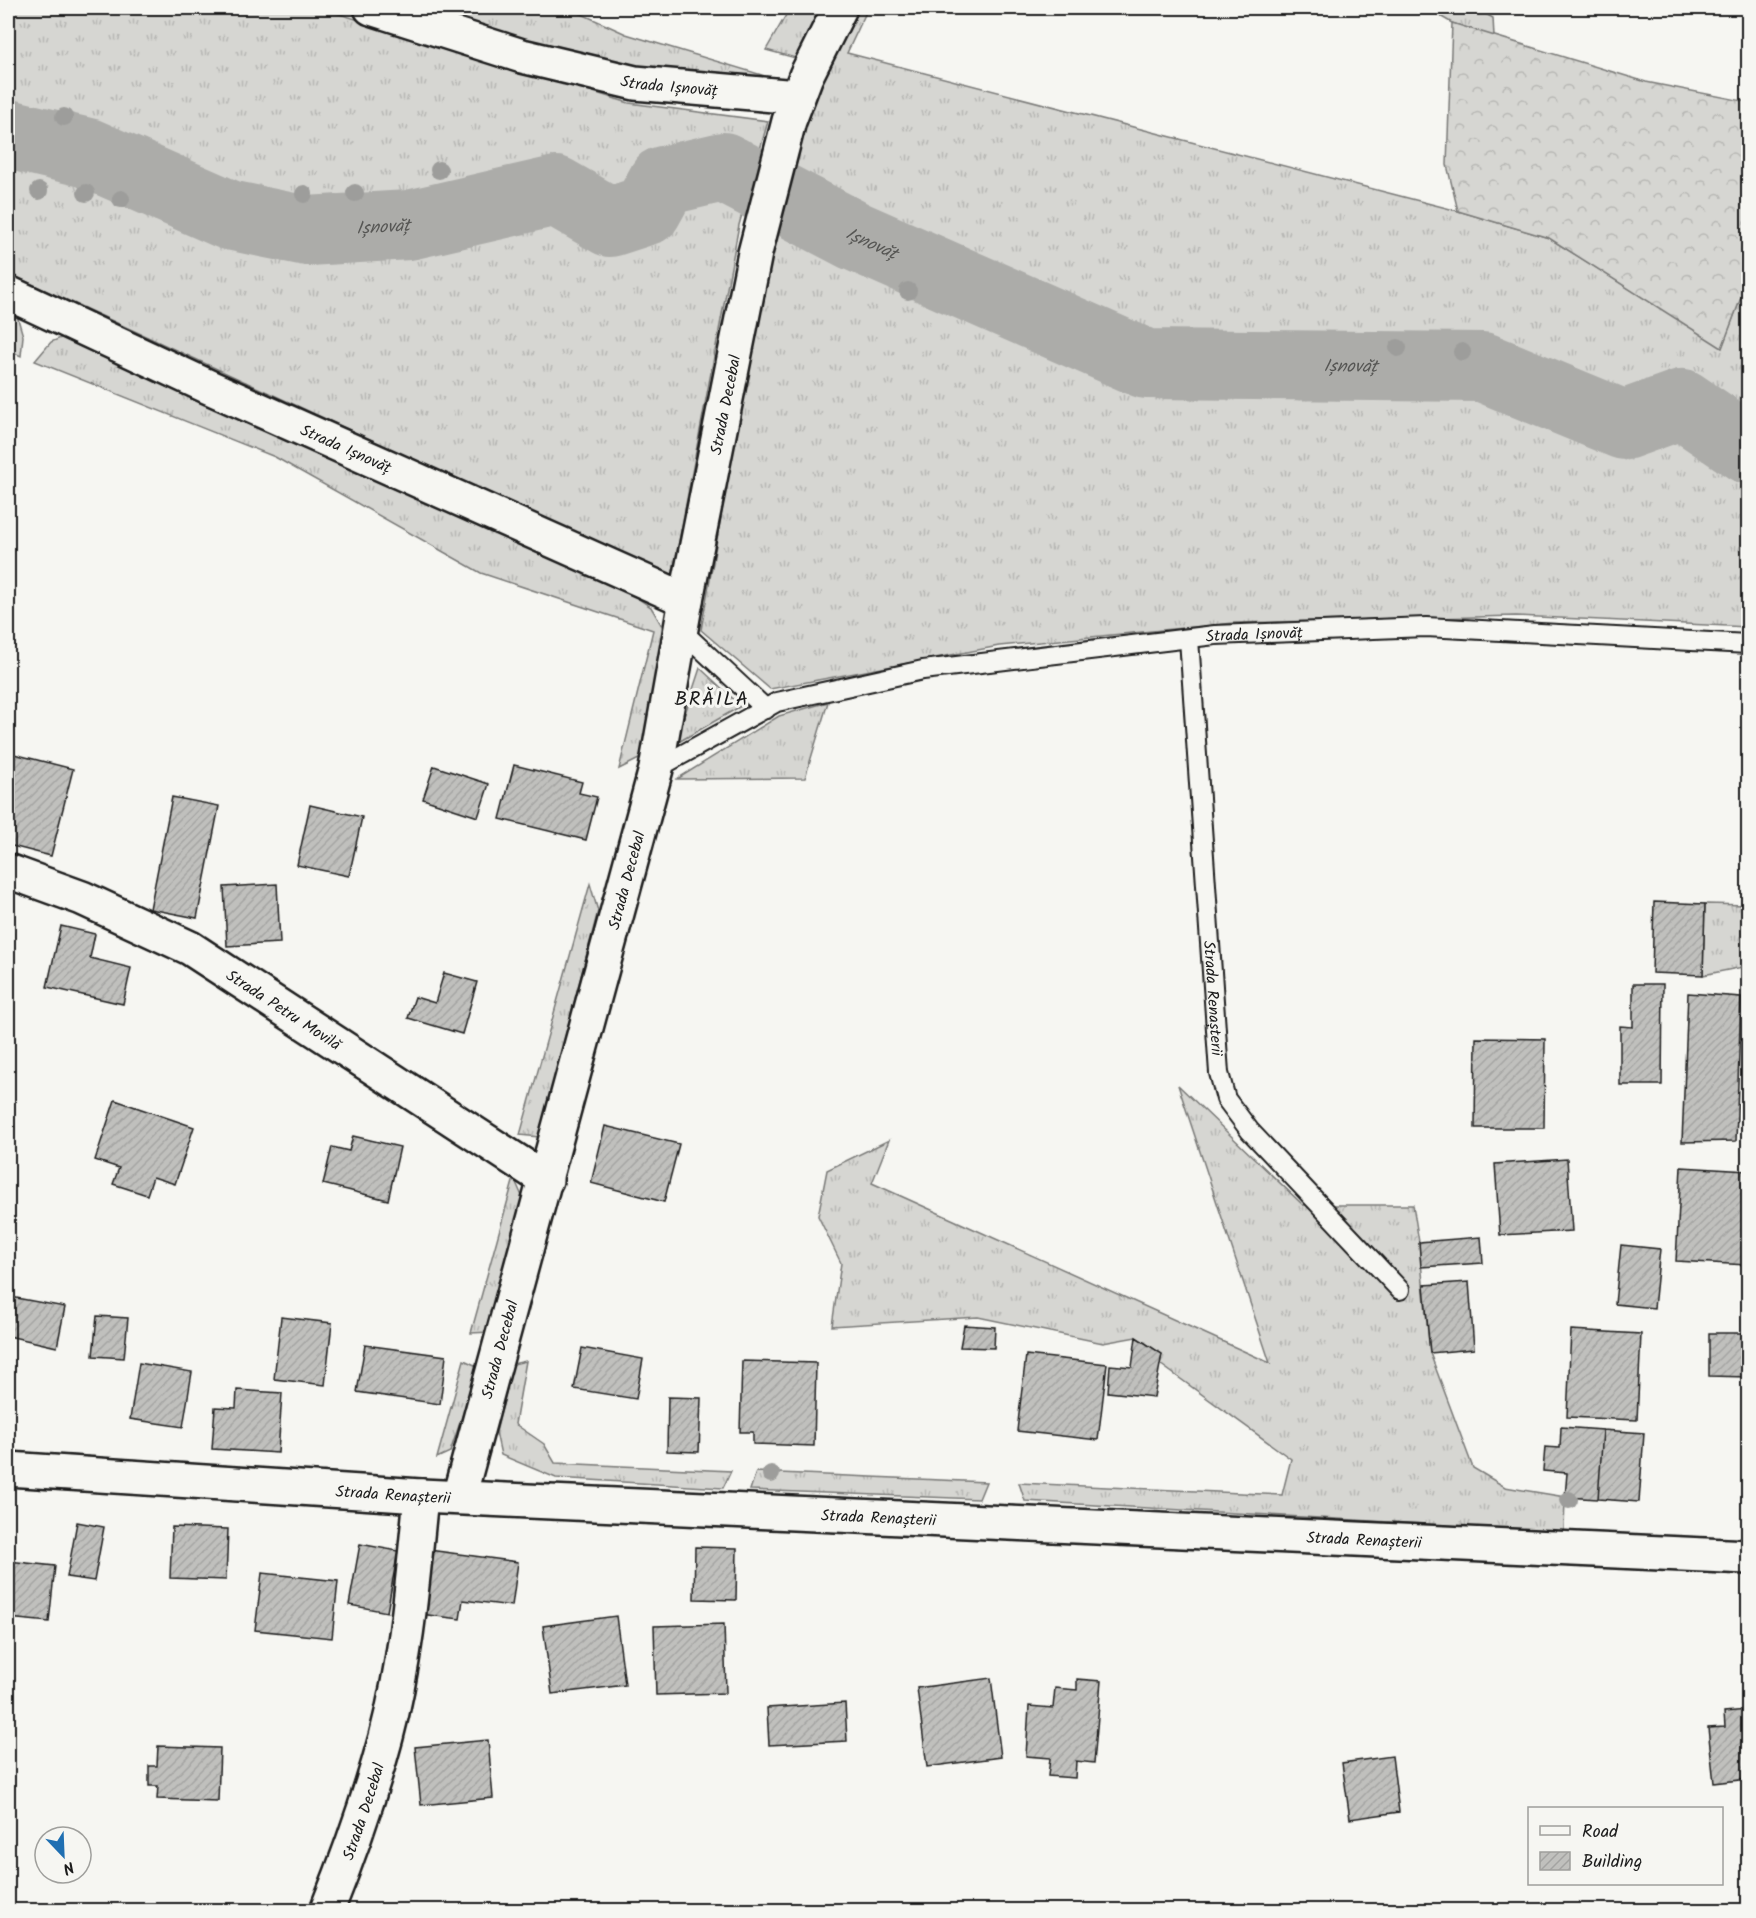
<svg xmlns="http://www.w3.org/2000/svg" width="1756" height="1918" viewBox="0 0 1756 1918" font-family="Kalam,sans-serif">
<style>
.grass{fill:url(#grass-tufts);stroke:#797977;stroke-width:1.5}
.forest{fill:url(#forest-crowns);stroke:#797977;stroke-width:1.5}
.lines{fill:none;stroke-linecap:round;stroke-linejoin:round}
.river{stroke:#acaca9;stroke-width:70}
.building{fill:url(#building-hatch);stroke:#1c1c1c;stroke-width:1.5}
.lane-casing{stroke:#1c1c1c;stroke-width:22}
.street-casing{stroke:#1c1c1c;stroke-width:38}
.secondary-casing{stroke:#1c1c1c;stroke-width:38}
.lane{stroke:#f6f6f2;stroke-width:18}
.street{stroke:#f6f6f2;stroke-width:33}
.secondary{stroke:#f6f6f2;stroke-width:33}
.tree{fill:#9d9d9b}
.labels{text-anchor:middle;stroke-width:6;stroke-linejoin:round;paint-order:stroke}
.street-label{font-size:16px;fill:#1c1c1c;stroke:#f6f6f2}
.water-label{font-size:18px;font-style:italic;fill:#565654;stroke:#f6f6f2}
.quarter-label{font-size:20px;letter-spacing:1.5px;fill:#1c1c1c;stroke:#f6f6f2}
</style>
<defs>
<pattern id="grass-tufts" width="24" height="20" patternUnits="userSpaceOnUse" patternTransform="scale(1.5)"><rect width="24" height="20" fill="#d6d6d2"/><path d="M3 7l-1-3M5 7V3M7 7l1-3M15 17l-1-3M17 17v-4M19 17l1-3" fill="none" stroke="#b7b7b4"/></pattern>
<pattern id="forest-crowns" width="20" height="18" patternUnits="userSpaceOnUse" patternTransform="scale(1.5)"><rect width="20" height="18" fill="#d6d6d2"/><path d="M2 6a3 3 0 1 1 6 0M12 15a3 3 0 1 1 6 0" fill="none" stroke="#b7b7b4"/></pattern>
<pattern id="building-hatch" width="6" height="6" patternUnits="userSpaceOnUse" patternTransform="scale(1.5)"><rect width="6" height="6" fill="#c0c0bd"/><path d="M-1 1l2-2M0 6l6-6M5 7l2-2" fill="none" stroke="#a4a4a2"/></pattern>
</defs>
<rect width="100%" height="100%" fill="#f6f6f2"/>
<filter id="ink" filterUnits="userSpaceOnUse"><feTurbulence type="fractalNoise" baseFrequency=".0167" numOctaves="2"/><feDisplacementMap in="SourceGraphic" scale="12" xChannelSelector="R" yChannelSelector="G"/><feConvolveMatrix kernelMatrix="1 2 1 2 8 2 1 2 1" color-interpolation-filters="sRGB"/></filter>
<g filter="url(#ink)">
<!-- grass -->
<path class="grass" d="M8,8H320L629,103L768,121L739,225L672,578L8,273Z
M426,8H575V11L626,34L775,79L686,77L569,55Z
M790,8H829L799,59L766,50Z
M851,8H868L847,53L1458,211L1549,238L1722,347L1748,279V627L1516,616L1234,623L999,646L770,689L701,630L765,266L800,133Z
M1426,8H1475L1493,18L1494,37L1452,23Z
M8,308L16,312L23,336L21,356L8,350Z
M70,334L592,568L651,607L662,626L668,649L645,756L619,769L653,630L481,573L275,457L35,361L51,342Z
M700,668L741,706L675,744Z
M828,702L805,778L677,779L779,716Z
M590,884L598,911L539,1137L520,1135Z
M1705,904L1748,905V966L1703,975Z
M1178,1085L1303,1205H1413L1419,1242L1430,1353L1473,1468L1505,1487L1565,1497L1564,1532L1025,1501L1019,1483L1282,1495L1291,1459L1160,1364L1162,1354L1136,1337L1103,1343L978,1317L832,1326L841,1263L818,1216L827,1170L889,1140L872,1183L1270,1363Z
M514,1178L522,1196L490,1332L471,1333Z
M464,1360L479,1367L450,1452L437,1458Z
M526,1361L515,1424L544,1444L555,1463L731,1471L723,1488L556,1478L501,1455L496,1432L513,1364Z
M756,1472L986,1482L979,1499L750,1490Z"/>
<!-- forest -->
<path class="forest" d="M1452,23L1646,82L1748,102V279L1722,348L1549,238L1458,211L1447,165Z"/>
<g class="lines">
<!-- river -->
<path class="river" id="s1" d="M8,134L88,153L229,215L307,231L409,225L556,191L610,222L647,210L663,181L723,167L855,236L1146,364L1483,367L1624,425L1682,404L1748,449"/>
</g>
<!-- building -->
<path class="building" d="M10,753L73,769L51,856L8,845V765Z
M514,765L582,782L579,793L597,797L586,840L500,819Z
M434,766L489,784L478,817L423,799Z
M172,797L219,806L197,918L150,909Z
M310,805L362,817L349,876L297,865Z
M277,884L280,943L227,946L224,887Z
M1654,902L1705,904L1703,975L1652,973Z
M61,926L95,934L90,958L131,968L123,1004L47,987Z
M8,932L13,933L8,992Z
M444,973L477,982L462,1034L408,1018L415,997L435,1003Z
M1633,984H1663L1662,1085H1620V1026L1633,1027Z
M1688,993L1741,997L1736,1141L1682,1142Z
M1476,1038L1545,1039L1544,1128H1475Z
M115,1100L194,1127L175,1184L153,1177L147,1195L113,1184L119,1168L95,1160Z
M605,1126L679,1144L664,1202L591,1183Z
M353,1136L400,1147L388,1200L323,1184L332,1147L349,1151Z
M1567,1159L1572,1231L1500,1235L1495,1164Z
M1681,1167L1748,1171L1747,1265L1676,1261Z
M1481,1237L1483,1263L1421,1267L1419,1242Z
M1621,1245L1660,1249L1654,1308L1615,1304Z
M1469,1282L1474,1349L1430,1353L1424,1285Z
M11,1297L65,1307L57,1347L8,1336Z
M97,1316L128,1318L124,1358L93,1356Z
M281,1317L332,1323L325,1385L274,1379Z
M964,1325L995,1327L994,1348L960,1347Z
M1571,1330L1641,1334L1637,1420L1567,1417Z
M1709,1333H1748V1377L1709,1376Z
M1136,1337L1162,1354L1154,1397L1108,1392L1110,1365L1132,1367Z
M365,1345L446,1356L440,1404L357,1392Z
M582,1348L643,1359L636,1399L574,1389Z
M1026,1355L1107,1364L1098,1440L1017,1431Z
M742,1361L816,1363L814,1446L753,1444V1432H740Z
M139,1363L192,1372L183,1427L130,1419Z
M237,1390L282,1393L278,1453L212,1449L215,1407L236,1408Z
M668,1397L701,1398L699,1452L667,1451Z
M1561,1427L1603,1430L1598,1499L1565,1497L1567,1473L1543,1471L1545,1447L1560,1448Z
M1603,1430L1644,1433L1639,1502L1598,1499Z
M77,1522L104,1527L94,1581L67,1577Z
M172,1527L228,1529L226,1580L170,1578Z
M360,1544L398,1551L387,1612L349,1605Z
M695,1547L737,1548L736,1600L694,1599Z
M429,1550L518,1562L512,1606L463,1600L460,1619L420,1614Z
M8,1561L55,1566L49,1622L8,1618Z
M262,1573L338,1581L332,1638L255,1630Z
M616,1616L625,1685L552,1694L543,1626Z
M724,1624L726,1693L656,1695L654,1626Z
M991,1678L1001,1757L927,1767L917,1688Z
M1077,1679L1101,1681L1094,1763L1076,1761L1075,1778L1048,1776L1050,1758L1026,1756L1029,1706L1053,1708L1055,1688L1077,1690Z
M845,1703L847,1741L769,1745L767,1708Z
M1748,1710V1779L1714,1783L1708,1728L1725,1727L1724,1712Z
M488,1740L493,1798L421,1805L415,1747Z
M158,1746L220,1748L218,1801L157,1799L158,1786H149V1766H157Z
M1392,1756L1399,1812L1350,1819L1342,1763Z"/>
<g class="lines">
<!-- lane casing -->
<g class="lane-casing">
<g id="lane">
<path d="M681,630L766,709"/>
<path id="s2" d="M1189,639L1216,1030L1219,1073L1226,1099L1250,1131L1400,1290"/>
<path id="s3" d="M656,769L777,702L923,670L1215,635L1426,627L1748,644"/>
</g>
</g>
<!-- street casing -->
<g class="street-casing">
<g id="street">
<path id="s4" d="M371,8L522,56L635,83L797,97"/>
<path id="s5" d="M8,293L209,387L686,600"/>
<path id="s6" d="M8,871L82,898L190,948L546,1180"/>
<path id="s7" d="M459,1497L656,769L686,600L755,253L789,121L806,76L840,8"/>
<path id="s8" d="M327,1910C350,1853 370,1796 386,1737C407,1658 413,1576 421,1496"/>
</g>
</g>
<!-- secondary casing -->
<g class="secondary-casing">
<g id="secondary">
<path id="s9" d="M8,1469L421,1496L1748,1557"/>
</g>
</g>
<!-- lane -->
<use href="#lane" class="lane"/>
<!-- street -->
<use href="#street" class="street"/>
<!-- secondary -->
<use href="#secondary" class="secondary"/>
</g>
<!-- trees -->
<g class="tree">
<circle cx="64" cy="117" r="9"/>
<circle cx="439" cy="170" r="9"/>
<circle cx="39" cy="191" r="9"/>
<circle cx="86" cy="193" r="9"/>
<circle cx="355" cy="193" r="9"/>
<circle cx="304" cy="194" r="9"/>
<circle cx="121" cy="199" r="9"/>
<circle cx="908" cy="291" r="9"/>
<circle cx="1398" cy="348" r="9"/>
<circle cx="1462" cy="352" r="9"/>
<circle cx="771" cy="1474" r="9"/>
<circle cx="1569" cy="1500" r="9"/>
</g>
</g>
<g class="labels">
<!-- street labels -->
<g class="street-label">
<text dy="6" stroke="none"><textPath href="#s4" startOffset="309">Strada Ișnovăț</textPath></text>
<text dy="6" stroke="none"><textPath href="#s7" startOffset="1125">Strada Decebal</textPath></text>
<text dy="6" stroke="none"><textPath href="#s5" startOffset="372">Strada Ișnovăț</textPath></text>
<text dy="6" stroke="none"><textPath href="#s3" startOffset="621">Strada Ișnovăț</textPath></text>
<text dy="6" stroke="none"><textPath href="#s7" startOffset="639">Strada Decebal</textPath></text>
<text dy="6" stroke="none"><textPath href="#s2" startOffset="360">Strada Renașterii</textPath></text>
<text dy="6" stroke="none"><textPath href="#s6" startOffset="310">Strada Petru Movilă</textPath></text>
<text dy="6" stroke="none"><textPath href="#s7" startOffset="153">Strada Decebal</textPath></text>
<text dy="6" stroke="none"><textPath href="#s9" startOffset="386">Strada Renașterii</textPath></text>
<text dy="6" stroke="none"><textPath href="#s9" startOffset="872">Strada Renașterii</textPath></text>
<text dy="6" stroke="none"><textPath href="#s9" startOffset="1358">Strada Renașterii</textPath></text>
<text dy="6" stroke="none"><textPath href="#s8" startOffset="105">Strada Decebal</textPath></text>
</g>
<!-- water labels -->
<g class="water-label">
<text dy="6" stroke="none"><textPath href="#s1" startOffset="392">Ișnovăț</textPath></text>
<text dy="6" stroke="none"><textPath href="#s1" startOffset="932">Ișnovăț</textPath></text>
<text dy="6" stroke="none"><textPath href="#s1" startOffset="1436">Ișnovăț</textPath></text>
</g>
<!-- quarter labels -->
<g class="quarter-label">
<text x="712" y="705">BRĂILA</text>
</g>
</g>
<!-- margin -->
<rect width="1756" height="1918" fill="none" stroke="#f6f6f2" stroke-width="30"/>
<rect x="15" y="15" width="1726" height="1888" fill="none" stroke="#1c1c1c" stroke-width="2" filter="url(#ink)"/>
<!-- legend -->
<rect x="1528" y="1807" width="195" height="78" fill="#f6f6f2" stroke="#9f9f9c" stroke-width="1.5"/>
<rect x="1540" y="1826" width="30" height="9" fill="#f6f6f2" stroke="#9f9f9c" stroke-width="1.5"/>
<text x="1582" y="1837" font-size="18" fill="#1c1c1c">Road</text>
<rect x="1540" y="1852" width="30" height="18" fill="url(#building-hatch)" stroke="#9f9f9c" stroke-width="1.5"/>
<text x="1582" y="1867" font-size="18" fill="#1c1c1c">Building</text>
<!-- north arrow -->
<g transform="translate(63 1855) rotate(157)"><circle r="28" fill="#f6f6f2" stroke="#9f9f9c" stroke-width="1.5"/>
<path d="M0-4.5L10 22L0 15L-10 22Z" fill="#1f6fb2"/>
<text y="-9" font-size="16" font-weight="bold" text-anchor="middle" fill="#1c1c1c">N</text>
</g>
</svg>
